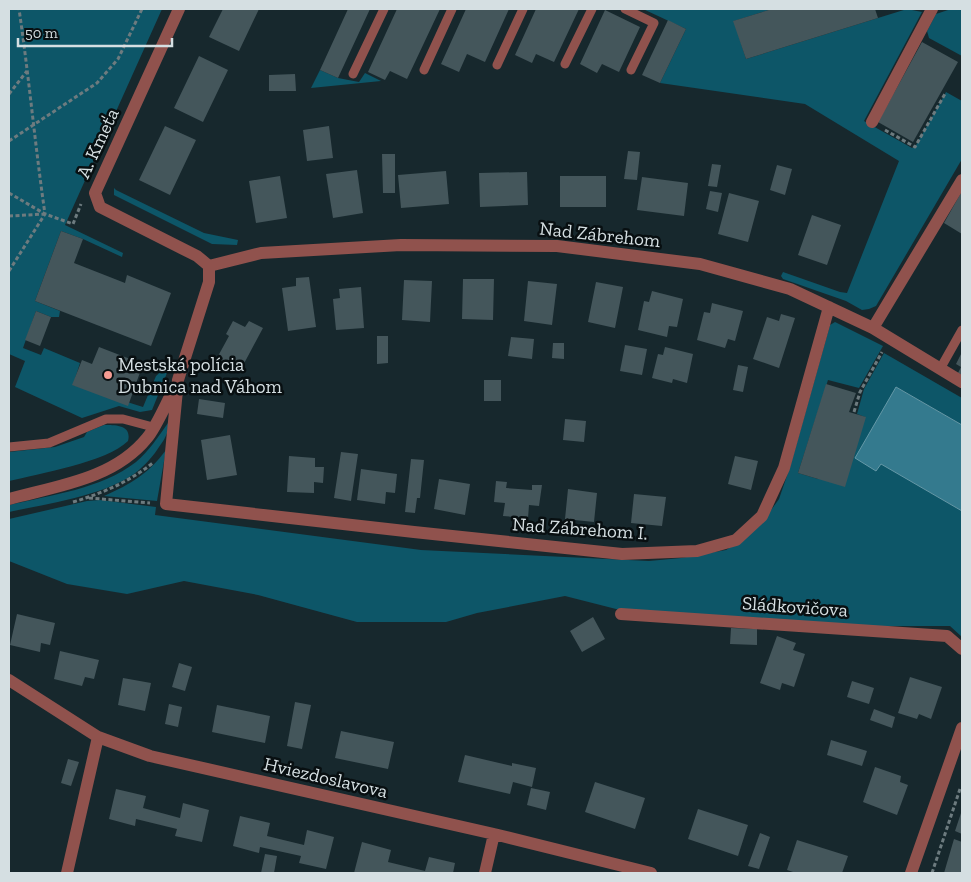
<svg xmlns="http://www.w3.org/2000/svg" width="971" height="882" viewBox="0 0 971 882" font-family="'Zilla Slab',serif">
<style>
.green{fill:#0d5668}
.water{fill:#347a8e;stroke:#6498a7}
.building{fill:#44565b}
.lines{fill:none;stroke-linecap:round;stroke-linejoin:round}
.path{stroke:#6d7b7f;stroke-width:3;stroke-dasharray:4 2.5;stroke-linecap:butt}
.lane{stroke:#90524d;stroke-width:9}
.street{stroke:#90524d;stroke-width:12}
.poi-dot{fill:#f59c93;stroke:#080f11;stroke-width:2}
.labels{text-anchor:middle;stroke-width:5;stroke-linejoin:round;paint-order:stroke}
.street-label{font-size:19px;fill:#d5dfe2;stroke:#080f11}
.poi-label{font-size:19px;fill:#d5dfe2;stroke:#080f11;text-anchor:start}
</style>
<rect width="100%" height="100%" fill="#17282d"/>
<!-- green -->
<path class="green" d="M9,9H162L65,225L123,253L122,257L83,239L61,231L35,301L60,311L59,317H51L36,311L23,348L41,355L44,348L80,363L73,385L143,407L156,376L166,367L169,368L152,410L140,412L119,406L82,418L15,387L25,361L9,354Z
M643,9H772L734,21L746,59L907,9L922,12L864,121L912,148L915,147L946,92L962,101V159L876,306L869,309L862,310L846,301L783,279L781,276L783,272L840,292L847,293L899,161L805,104L660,83L686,29Z
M951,9H962V56L929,38L927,31L936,14Z
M320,70L338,78L359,82L365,73L381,81L311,88Z
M114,188L116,190L204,233L238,240L237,245L212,244L114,195Z
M835,322L883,346L859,388L828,380L798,473L818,479L865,417L857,414L864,389L884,353L962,398V425L896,387L876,471L880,463L962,511V637L950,626H831L620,610L565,596L477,613L446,622H357L258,595L184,581L127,594L67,584L9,561V519L87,501L100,500L156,507L155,515L421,550L649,561L681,558L726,550L746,537L764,520L779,499L790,467L830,325Z
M168,423C169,432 165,439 159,447C154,455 146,464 139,470C110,495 46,504 9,512V505C51,495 101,489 136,462C149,451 158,437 168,423Z
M104,425C116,425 132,425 128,441C107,462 38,474 9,481V452L55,447L84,437L87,432Z
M166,450L157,501L104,496C131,484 148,474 166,450Z"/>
<!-- water -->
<path class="water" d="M896,387L962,425V511L881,464L876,471L855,458Z"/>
<!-- building -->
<path class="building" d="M223,9H259L239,51L209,37Z
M348,9H370L338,78L320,70Z
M397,9H440L407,79L390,71L385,80L368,72Z
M466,9H509L485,62L467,54L459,72L441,64Z
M536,9H579L554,62L536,54L532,63L515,55Z
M772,9H875L878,18L746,59L733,21Z
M605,10L640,27L619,72L602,64L597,73L580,64Z
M668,20L686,29L660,83L642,75Z
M922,42L958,62L913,142L878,122Z
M199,56L228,70L203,122L174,108Z
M295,74L296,91H269V75Z
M165,126L196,140L170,195L139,180Z
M329,126L333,158L307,161L303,130Z
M628,151L640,152L637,180L624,179Z
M382,154H395V193H383Z
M712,164L721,165L717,187L708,186Z
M777,165L792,169L785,195L770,190Z
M357,170L363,213L333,218L326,174Z
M446,171L449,204L401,208L398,175Z
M527,172L528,205L480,207L479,173Z
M280,176L287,218L256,223L249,181Z
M560,176H606V207H560Z
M642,177L688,183L684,216L637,210Z
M710,191L722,193L718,212L706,209Z
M962,191V234L944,223Z
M729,193L759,201L748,242L718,234Z
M812,215L841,225L827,265L798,255Z
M61,231L83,239L74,263L125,283L127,275L171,293L151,346L35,301Z
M309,277L316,327L288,331L282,288L296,286V278Z
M463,279H494L493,320L462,319Z
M404,280L432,281L430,322L402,320Z
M528,281L557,284L552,325L524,321Z
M596,282L623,287L615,328L588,322Z
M361,287L364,328L336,330L333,299L340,298L339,289Z
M652,291L683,299L677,327L669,326L667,337L638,330L644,301L649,302Z
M712,303L743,311L735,341L728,339L725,348L697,340L704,312L710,313Z
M36,311L51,317L40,346L25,340Z
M781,314L795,318L779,368L753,359L767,317L779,321Z
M233,321L245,327L249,321L263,328L240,371L217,358L229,336L226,334Z
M377,336H388V363L377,364Z
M511,337L534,339L532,359L508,356Z
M553,343H564V359L552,358Z
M625,345L647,349L642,375L620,371Z
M99,347L143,364L128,406L72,385L82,360L92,364Z
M665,347L693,354L687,383L673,379L672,383L652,378L658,354L663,355Z
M962,352V375L958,373L961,367L956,364Z
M738,365L748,367L743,392L733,390Z
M484,380H501V401H484Z
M826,384L856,393L849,412L866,417L845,487L798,473Z
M199,399L225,403L223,418L197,414Z
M565,419L586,421L584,442L563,440Z
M230,435L237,475L207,480L201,440Z
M341,452L358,454L351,501L334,498Z
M289,456L315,458V467H324L323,483L314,482V493L287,492Z
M735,456L758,461L751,490L728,484Z
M411,459L424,460L420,498H417L415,513L405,512Z
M361,469L397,474L395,493L386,492L385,504L357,500Z
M439,479L470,484L465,515L434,509Z
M496,481L507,482L506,488L532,490V485H542L539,506L529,505L528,518L503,516L505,503L494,502Z
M568,489L597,493L594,522L565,519Z
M634,494L666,497L662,526L631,523Z
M17,614L55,623L50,645L41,643L40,652L10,645Z
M593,617L605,639L582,652L570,631Z
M731,628L757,629V645L730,644Z
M777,636L796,643L793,650L805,654L794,687L782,683L780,690L760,683Z
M60,651L99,660L94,679L85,677L82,686L54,679Z
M179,663L192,667L185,691L172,687Z
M910,677L942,687L931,719L919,714L917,719L898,713Z
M123,678L151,683L145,711L118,705Z
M852,681L874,688L869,704L847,697Z
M295,702L311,705L302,749L287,746Z
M169,704L182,707L178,727L165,724Z
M217,705L270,716L265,743L212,732Z
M874,709L895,717L892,728L870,720Z
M341,731L394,742L388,769L335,758Z
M831,740L867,751L862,766L827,755Z
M465,755L512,766V763L536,768L532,787L513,782L510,794L458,782Z
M68,759L79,762L71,786L61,783Z
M875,767L901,776L900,782L908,785L897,815L863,802Z
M595,782L645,798L635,829L585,812Z
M531,788L550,792L546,810L527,805Z
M116,789L146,796L143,808L180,818L183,803L209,810L202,842L175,836L177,829L136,819L135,826L109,819Z
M698,809L748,825L738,856L688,839Z
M962,810V834L955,831Z
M240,816L270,823L267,836L304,845L307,830L334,837L326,869L299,863L301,856L260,847L259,853L233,846Z
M760,833L770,837L759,869L748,866Z
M954,839L962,842V873H944Z
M797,840L848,856L842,873H796L787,870Z
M362,842L391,850L388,862L425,871L429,857L455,863L453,873H354Z
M265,854L277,856L274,873H261Z"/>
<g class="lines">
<!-- path -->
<path class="path" d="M9,94L27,71
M885,130L915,147L946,92
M9,141L97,83L118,59L142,9
M9,193L45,214L73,224L81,204
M9,216L44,214
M9,271L45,214C35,145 29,77 19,9
M854,412L860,392L882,352
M89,498L150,503
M73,502C103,493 129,482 154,462
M932,873L960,789"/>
<!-- lane -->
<path class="lane" d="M625,9L654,23L631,70
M565,64L592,9
M497,65L523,9
M424,70L452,9
M353,74L384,9
M940,369L962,330
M9,447L49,443L106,419H123L153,427"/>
<!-- street -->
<path class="street" d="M179,9L95,193L100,207L197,256L209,266
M872,122L932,9
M209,266V282L178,380L166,504L414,532L622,554L697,551L736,540L762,516L784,468L829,307
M209,266L261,253L401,245L557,246L700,264L790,289L873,328L962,382
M873,328L962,180
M9,499C57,486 114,479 147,438C157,426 167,401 175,387
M621,614L947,636L962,649
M9,680L98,737L150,756L494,834L651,873
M67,873L98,737
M485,873L494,834
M911,873L962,728"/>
</g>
<!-- markers -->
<circle class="poi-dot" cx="108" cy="375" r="5"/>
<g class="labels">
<!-- street labels -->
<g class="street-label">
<text transform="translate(97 143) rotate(-65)" y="7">A. Kmeťa</text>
<text transform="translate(600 234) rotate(6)" y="7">Nad Zábrehom</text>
<text transform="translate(580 528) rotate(4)" y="7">Nad Zábrehom I.</text>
<text transform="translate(795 606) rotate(4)" y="7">Sládkovičova</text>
<text transform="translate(326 777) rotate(13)" y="7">Hviezdoslavova</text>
</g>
<!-- poi labels -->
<g class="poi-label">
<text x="118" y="371">Mestská polícia<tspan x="118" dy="22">Dubnica nad Váhom</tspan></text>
</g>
</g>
<!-- border -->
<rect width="971" height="882" fill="none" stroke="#d5dfe2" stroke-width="20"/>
<!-- scale -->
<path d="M18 38v8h154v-8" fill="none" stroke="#d5dfe2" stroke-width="2.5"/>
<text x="25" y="38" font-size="15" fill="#d5dfe2" stroke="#080f11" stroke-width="4" paint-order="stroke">50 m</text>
</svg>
